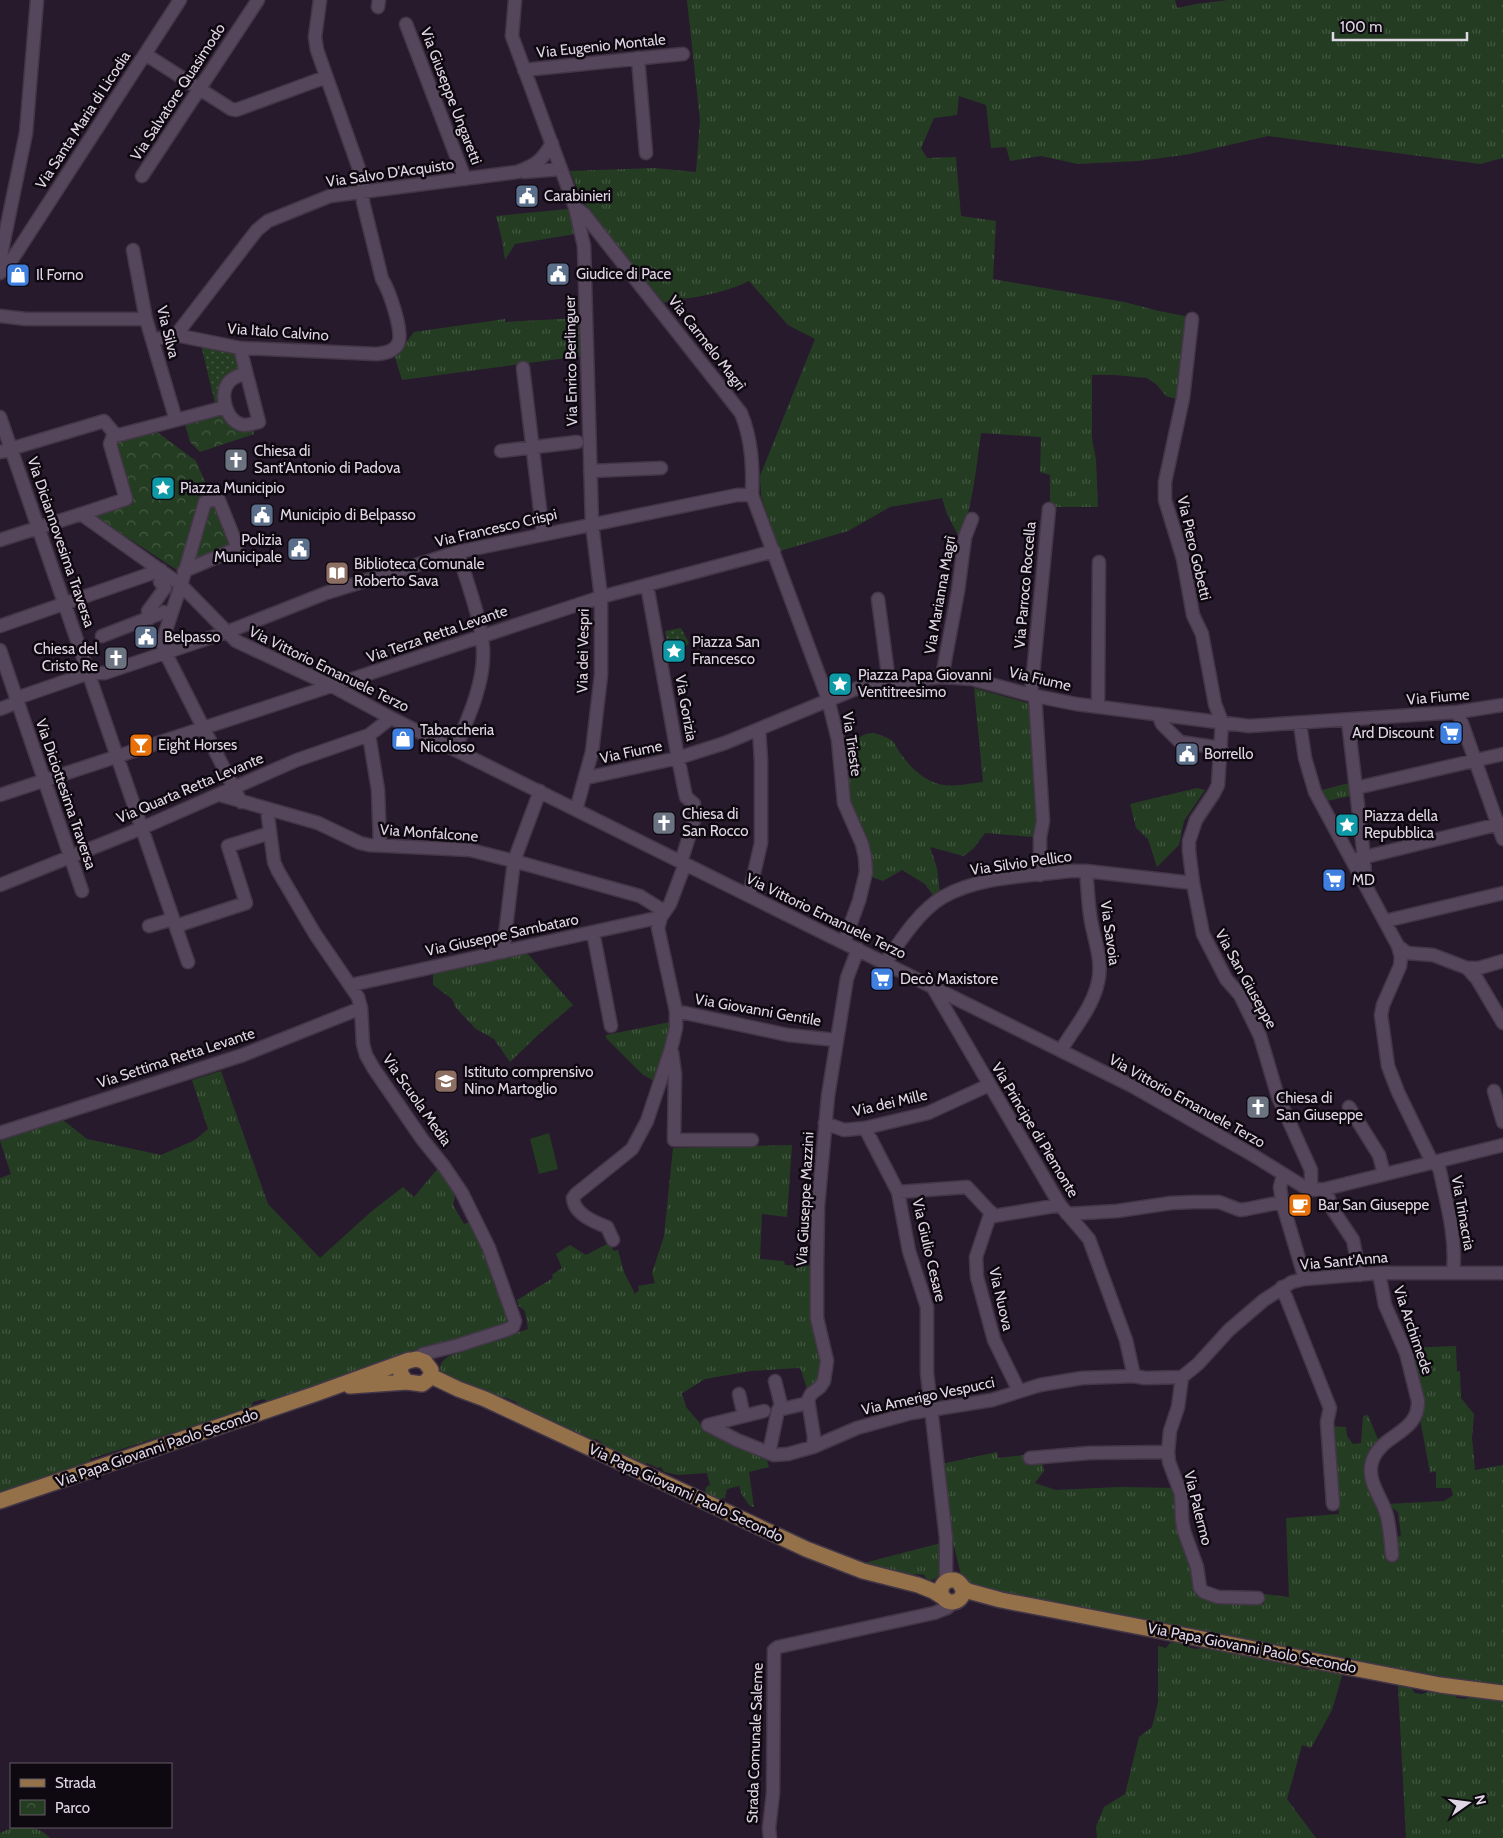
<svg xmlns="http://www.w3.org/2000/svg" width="1503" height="1838" viewBox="0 0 1503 1838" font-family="Cabin,sans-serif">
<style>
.grass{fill:url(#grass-tufts)}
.park{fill:url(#park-crowns)}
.garden{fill:url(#garden-dots)}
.pitch{fill:#243d22}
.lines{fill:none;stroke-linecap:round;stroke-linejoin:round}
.minor-casing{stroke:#433747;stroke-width:15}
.major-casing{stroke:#433747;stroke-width:18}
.minor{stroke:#55465b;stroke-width:12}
.major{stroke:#957149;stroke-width:15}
.labels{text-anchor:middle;stroke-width:5;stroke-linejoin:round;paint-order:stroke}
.street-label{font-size:15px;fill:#e0d7e4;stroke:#0e0810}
.poi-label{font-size:15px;fill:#e0d7e4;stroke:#0e0810;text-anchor:start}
</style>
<defs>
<pattern id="grass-tufts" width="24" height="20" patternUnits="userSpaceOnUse" patternTransform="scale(1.25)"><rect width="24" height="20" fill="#243d22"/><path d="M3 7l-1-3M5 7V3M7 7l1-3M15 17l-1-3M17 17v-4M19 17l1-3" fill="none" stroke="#445842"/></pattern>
<pattern id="park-crowns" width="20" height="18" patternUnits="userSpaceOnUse" patternTransform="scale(1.25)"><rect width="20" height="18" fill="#243d22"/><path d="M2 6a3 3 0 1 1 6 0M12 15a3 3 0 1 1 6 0" fill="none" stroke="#445842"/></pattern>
<pattern id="garden-dots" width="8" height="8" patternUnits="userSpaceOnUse" patternTransform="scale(1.25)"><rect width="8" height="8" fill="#243d22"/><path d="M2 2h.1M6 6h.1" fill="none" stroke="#445842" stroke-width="1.8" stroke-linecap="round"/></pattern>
</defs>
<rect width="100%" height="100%" fill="#281a2d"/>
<!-- grass -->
<path class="grass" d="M687,0H1175L1177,8L1196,4L1228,0H1503V158L1480,164L1268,136L1190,154L1139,161L1078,164L1041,156L1010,161L1006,147L991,148L986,105L959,96L957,115L934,118L921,148L927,158L956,157L961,216L996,221L993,279L1124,302L1159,311L1190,317L1180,400L1166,396L1157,385L1147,378L1115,375H1092V439L1096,459L1098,507H1050V475L1040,472L1041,437L981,433C976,470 973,503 960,539L947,514L942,498L890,507L848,531L780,551L761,496L760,476L815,339L788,325L749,281C731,290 712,294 691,298C681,299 673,298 664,303L583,202L570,171L654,168L696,172L700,120Z
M568,209L575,234L515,244L505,260L502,240L496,216Z
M580,318L581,356L402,380L395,357L414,332L505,319V322Z
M974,688L1031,704L1039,824L1034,837L985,833L974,848L964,856L930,847L937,868L940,894L935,898L925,884L902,870L883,881L872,877L869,846L857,821L848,796L844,748C866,734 867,727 893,741C903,760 921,782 944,785C956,787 971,783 983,782Z
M1349,783L1350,796L1327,801L1322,790Z
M1197,788L1205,790L1184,821L1179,845L1157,867L1148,839L1136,828L1130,804Z
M527,953L573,1005L540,1033L510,1062L494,1039L476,1029L456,1008L452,999L433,985V973Z
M670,1022L668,1043L654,1081L642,1074L606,1038V1035Z
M221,1071L268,1204L320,1258L372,1211L403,1187L414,1197L439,1167L455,1196L453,1205L464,1224L470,1222L490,1269L509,1322L403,1358L397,1355L389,1359L386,1364L268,1402L264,1399L253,1402L251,1408L90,1459V1462L0,1492V1178L11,1174L0,1141L63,1120L87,1139L161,1155L195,1140L208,1129L192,1080Z
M792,1145L787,1217L762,1214L760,1259L784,1261L785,1265L813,1266L823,1354L822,1379L807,1389L801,1370L799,1368L751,1371L705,1379L681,1394L683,1396L686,1407L704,1428L766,1456L769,1467L749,1472L754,1507L750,1506L742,1495L739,1486L727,1489L725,1498L719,1499L706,1493L705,1490L707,1486L710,1485L707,1473L678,1475L664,1472L661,1467L658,1468L647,1463L644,1465L605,1448L602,1443L596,1439L589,1441L520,1409L516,1402L504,1397L496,1399C481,1393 417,1377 449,1356L528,1329L525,1311L519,1306L517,1300L553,1278L552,1275L562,1268L556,1254L570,1245L586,1255L611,1242L613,1251L618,1250L624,1272L635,1294L639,1290L638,1286L655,1283L652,1273L664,1236L673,1148Z
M1456,1346L1457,1372L1460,1371L1461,1398L1474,1414L1472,1438L1475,1470L1503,1465V1686L1471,1684L986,1590C975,1587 968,1585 961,1575L949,1525L941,1464L997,1452L998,1458L1024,1455L1025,1462L1042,1461L1044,1471L1035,1483L1056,1490L1119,1487L1176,1488L1192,1566L1195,1592L1205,1600L1212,1602L1254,1605L1264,1604L1265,1594L1289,1597L1286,1518L1339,1514L1329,1426L1346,1427L1347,1436L1353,1444L1361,1443L1363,1416L1368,1415L1379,1442L1372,1451L1385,1521L1388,1561L1396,1556L1395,1539L1401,1535L1398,1512L1387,1504L1444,1501L1453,1495L1451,1488H1436V1473L1434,1471L1430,1473L1407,1348Z
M941,1543C941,1555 947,1582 927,1580L924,1575L915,1574L910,1577L860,1564Z
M1177,1641L1187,1643L1190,1648L1198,1649L1204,1646L1297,1664L1300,1668L1308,1670L1312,1667L1339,1672L1342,1676L1332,1710L1311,1748L1302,1745L1287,1799L1316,1838H1097L1096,1827L1104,1807L1125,1794L1139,1737L1152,1727L1158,1702V1646L1166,1648L1170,1643Z
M1398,1686L1411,1688L1415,1693L1422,1694L1428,1692L1453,1694L1457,1698L1466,1699L1471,1696L1503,1699V1838H1406Z
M13,1827C27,1826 40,1827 50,1838H0V1833Z"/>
<!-- park -->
<path class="park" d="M224,414L253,427L254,434L200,452L190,442L185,424Z
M153,429L196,461L232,544L177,570L99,519L96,515L126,505H132L115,447L117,440Z"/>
<!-- garden -->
<path class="garden" d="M201,345L237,355L239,370L220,400L215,403Z
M681,628L689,643L671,662L665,631Z"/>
<!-- pitch -->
<path class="pitch" d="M549,1133L558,1169L539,1174L530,1139Z"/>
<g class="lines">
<!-- minor casing -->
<g class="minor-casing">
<path id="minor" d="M515,0L512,36L575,207L584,246L592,524L601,597V675L592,752L576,810
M378,7L379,0
M406,24L465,179
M145,54L231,109L236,110L326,77
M638,58L646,153
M524,70L683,54
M524,172L561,169
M142,176L258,0
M575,207L584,214L741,413C752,440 753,467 752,495L828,699L838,740L844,803L862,844L865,857L866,872L859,901L844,942
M133,250L146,319L176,420
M0,271L2,250L26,133L37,0
M0,273L13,258L180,0
M0,316L26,319H146
M1192,319L1183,398L1165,482V500L1183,559L1193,615L1202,634L1215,704L1222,722L1218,785L1214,793L1196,820L1189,841V851L1193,883L1203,934L1226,979L1240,995L1260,1036L1278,1097L1311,1170V1183L1309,1190
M176,335L257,230L268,221L330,196L517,172C536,165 542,161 552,143
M152,340L176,335L240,348L377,354C385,353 393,352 398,344C404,332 389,290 382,279L363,202V180L317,50L315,37L320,0
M240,348L259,422C254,423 249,425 244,425C227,423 218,395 229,382C233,377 240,375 246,373
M523,368L543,534
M0,417L188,962
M114,433L119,435L226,407
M501,451L577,442
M0,452L104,421L114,433
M590,471L661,468
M81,514L126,499L110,444L114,433
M0,540L81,514L181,585L236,641L332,686L391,718L1134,1087L1251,1154L1309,1190L1325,1189L1503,1145
M184,571L238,548L218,498L205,502L181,585L162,642L165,652L241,802
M647,585L678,758L686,797L694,804
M878,599L889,682
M150,618L148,611L165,588L160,582
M0,626L161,570
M102,636L164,612L171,615
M0,650L82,891
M942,677L958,591L965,537L972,519
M1031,695L1049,509
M1035,695L1043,821L1040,837V875
M1098,706L1099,562
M0,709L13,704L17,698L89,673H105L227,632L326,593L458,552L737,495H752
M1458,712L1503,839
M1158,714L1162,724L1180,742L1221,748
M1348,721L1364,857L1365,882
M1300,724L1305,758L1315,792L1398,946L1401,957L1400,966L1383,1005L1381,1015L1388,1066L1398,1092L1432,1162L1439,1167C1446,1200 1457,1238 1453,1272
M369,735L378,790L380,845
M455,749C468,719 485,682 483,649C482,620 466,580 458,552
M586,778L678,758L725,743L858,688L889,682L942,677L972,679L1031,695L1076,704L1249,726L1458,712L1503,705
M1356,788L1503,754
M0,795L601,597L774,551
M220,795L318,823L360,843L369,845L470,850L514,861L640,896L664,911
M267,809L274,862L278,871L315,934L358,997L361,1008L363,1044L366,1055L374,1069L422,1139L443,1165L462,1193L489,1248L515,1321L513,1327L506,1330L456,1346L423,1354L417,1359
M1357,859L1503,823
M681,862L697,811
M0,885L142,828L297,760L369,735L391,718
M749,895L761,843V761L759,729
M1385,921L1503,893
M149,926L173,919
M176,926L246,903L228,846L270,833
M593,932L611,1026
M1398,946L1407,953L1433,955L1467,968L1477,979L1503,1023
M503,952L514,861L540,791
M885,963C900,941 920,910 943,897C979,876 1030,876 1070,871H1086L1193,883
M1467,968H1479L1503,961
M351,985L661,917
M932,986L1060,1205L1089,1239L1126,1340L1134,1376
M676,1011L788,1035L836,1040
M1061,1050C1073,1030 1091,1009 1097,986C1104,964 1095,943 1091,921C1088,905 1088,888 1086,871
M672,1052L675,1074L674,1140H752
M1494,1091L1503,1122
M1349,1107L1379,1155L1384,1174
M825,1123L844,1130L865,1128L928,1113L989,1085
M865,1128L898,1192L909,1251L927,1307V1373L946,1538V1576L944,1584
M0,1133L243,1055L361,1008
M1283,1175L1280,1187L1282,1202L1305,1279
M1325,1189L1333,1210L1353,1240L1360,1275
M898,1192L967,1187L994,1216L1060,1205
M991,1212L976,1257L977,1277L994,1340L1019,1391
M1067,1214L1117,1211L1171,1203L1194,1202H1219L1240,1210L1247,1209L1282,1202
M613,1240L607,1227C594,1222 574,1214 573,1198L576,1194L632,1149L647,1121L671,1049L676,1028V1011L658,928L661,917L670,904L685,864
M1379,1273L1385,1305L1406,1353L1418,1401C1419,1434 1380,1434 1372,1462C1366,1481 1383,1499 1387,1516C1390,1529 1391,1542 1392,1555
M1282,1287L1330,1408L1327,1422L1333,1504
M1182,1377L1178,1407L1170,1431L1168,1452L1169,1462L1181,1494L1182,1520L1184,1531L1197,1567L1200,1588L1204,1592L1218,1597L1258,1598
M775,1381L782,1409
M739,1394L744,1416
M708,1425L737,1440L774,1455L788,1454L813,1447L857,1428L911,1413L992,1400L1040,1385L1082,1378L1134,1376L1145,1378L1182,1377L1198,1364L1229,1330L1264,1300L1292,1282L1305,1279L1379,1273H1503
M708,1425L764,1411
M813,1447L814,1437L808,1400L811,1394L820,1387L824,1381L827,1361L817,1318V1267L818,1206L828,1096L847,978L858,949
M769,1453L778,1410L808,1403
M1030,1458L1089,1453L1168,1452
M770,1838L769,1828L773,1793L774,1650L778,1647L934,1613L947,1608L954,1602"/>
</g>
<!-- major casing -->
<g class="major-casing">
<path id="major" d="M417,1359L425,1362L431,1370C431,1378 428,1380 422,1384L407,1382C394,1369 401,1361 417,1359Z
M431,1376L458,1389L485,1399L806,1549L863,1571L918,1585L933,1591L944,1598
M350,1386L407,1382
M0,1501L315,1394L409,1360
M941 1591a11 11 0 1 1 22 0a11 11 0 1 1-22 0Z
M961,1586L968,1591L1001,1600L1440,1685L1503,1693"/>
</g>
<!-- minor -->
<use href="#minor" class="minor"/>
<!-- major -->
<use href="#major" class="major"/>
</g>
<!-- icons -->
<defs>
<g id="civic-square" transform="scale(1.25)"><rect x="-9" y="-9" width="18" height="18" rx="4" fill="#5c6f8a" stroke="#0e0810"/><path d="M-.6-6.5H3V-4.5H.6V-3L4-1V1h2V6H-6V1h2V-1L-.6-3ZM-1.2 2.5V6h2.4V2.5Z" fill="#fff"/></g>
<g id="shop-square" transform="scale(1.25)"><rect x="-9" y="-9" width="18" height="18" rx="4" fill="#3f7fe0" stroke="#0e0810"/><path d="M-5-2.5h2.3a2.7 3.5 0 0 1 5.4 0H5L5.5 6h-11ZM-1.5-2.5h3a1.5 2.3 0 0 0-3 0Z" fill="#fff"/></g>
<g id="church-square" transform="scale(1.25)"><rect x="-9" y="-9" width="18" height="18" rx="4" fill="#6b7280" stroke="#0e0810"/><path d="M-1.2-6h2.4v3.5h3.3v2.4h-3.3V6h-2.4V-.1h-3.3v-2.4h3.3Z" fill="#fff"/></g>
<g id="sight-square" transform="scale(1.25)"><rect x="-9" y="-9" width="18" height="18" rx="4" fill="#0f9aa8" stroke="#0e0810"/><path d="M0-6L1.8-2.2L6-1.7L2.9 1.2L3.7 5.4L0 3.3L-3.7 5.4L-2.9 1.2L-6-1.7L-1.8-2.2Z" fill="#fff"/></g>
<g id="library-square" transform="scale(1.25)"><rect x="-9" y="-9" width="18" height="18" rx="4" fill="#8d6e63" stroke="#0e0810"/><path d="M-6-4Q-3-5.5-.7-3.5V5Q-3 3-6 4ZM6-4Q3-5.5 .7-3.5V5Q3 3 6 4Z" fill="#fff"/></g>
<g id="supermarket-square" transform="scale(1.25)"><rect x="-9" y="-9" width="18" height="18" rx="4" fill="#3f7fe0" stroke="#0e0810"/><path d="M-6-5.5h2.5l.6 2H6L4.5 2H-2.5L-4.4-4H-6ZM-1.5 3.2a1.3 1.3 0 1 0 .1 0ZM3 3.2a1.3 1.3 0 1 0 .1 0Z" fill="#fff"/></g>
<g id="bar-square" transform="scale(1.25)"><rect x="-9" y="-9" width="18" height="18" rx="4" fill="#e8710a" stroke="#0e0810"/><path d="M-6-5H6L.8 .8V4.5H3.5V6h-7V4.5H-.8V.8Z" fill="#fff"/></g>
<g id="school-square" transform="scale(1.25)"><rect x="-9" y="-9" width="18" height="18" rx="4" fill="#8d6e63" stroke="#0e0810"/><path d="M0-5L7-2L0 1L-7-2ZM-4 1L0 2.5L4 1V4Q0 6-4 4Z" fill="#fff"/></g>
<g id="cafe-square" transform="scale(1.25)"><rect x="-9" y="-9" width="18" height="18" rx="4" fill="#e8710a" stroke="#0e0810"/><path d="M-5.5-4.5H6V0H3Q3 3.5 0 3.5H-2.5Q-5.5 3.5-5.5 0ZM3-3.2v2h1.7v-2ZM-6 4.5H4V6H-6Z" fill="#fff"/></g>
</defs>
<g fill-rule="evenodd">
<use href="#civic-square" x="527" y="196"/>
<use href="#civic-square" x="558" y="274"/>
<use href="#shop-square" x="18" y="275"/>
<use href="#church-square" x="236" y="460"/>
<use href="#sight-square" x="163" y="488"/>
<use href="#civic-square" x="262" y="515"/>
<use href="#civic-square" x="299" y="549"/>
<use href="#library-square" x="337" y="573"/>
<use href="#civic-square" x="146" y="637"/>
<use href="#sight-square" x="674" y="651"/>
<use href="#church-square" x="116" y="658"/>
<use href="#sight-square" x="840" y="684"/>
<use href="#supermarket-square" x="1451" y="733"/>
<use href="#shop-square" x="403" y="739"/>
<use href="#bar-square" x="141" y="745"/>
<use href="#civic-square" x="1187" y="754"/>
<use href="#church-square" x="664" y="823"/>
<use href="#sight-square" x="1347" y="825"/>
<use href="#supermarket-square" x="1334" y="880"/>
<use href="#supermarket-square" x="882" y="979"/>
<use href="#school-square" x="446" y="1081"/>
<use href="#church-square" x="1258" y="1107"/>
<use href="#cafe-square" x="1300" y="1205"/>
</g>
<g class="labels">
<!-- street labels -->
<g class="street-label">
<text transform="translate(601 46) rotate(-6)" y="5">Via Eugenio Montale</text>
<text transform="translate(178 92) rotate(-57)" y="5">Via Salvatore Quasimodo</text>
<text transform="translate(451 96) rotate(69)" y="5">Via Giuseppe Ungaretti</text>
<text transform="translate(83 120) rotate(-57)" y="5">Via Santa Maria di Licodia</text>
<text transform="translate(390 173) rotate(-8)" y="5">Via Salvo D'Acquisto</text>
<text transform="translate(168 332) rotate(76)" y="5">Via Silva</text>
<text transform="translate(278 332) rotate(4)" y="5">Via Italo Calvino</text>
<text transform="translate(707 343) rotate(52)" y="5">Via Carmelo Magrì</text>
<text transform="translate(571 361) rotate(-91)" y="5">Via Enrico Berlinguer</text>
<text transform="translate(496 528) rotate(-13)" y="5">Via Francesco Crispi</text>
<text transform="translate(61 542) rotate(71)" y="5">Via Diciannovesima Traversa</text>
<text transform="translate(1194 548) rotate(77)" y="5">Via Piero Gobetti</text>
<text transform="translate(1025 585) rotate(-85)" y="5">Via Parroco Roccella</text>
<text transform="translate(940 595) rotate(-80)" y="5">Via Marianna Magrì</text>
<text transform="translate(437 634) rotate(-19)" y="5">Via Terza Retta Levante</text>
<text transform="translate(583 651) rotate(-89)" y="5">Via dei Vespri</text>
<text transform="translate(329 669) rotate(26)" y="5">Via Vittorio Emanuele Terzo</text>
<text transform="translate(1040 679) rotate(13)" y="5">Via Fiume</text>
<text transform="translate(1438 697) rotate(-5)" y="5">Via Fiume</text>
<text transform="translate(686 708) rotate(80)" y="5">Via Gorizia</text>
<text transform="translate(852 744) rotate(82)" y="5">Via Trieste</text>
<text transform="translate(631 752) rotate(-12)" y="5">Via Fiume</text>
<text transform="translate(190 788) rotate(-23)" y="5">Via Quarta Retta Levante</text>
<text transform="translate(66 794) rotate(71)" y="5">Via Diciottesima Traversa</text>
<text transform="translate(429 833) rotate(4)" y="5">Via Monfalcone</text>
<text transform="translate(1021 863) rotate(-8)" y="5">Via Silvio Pellico</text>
<text transform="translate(826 916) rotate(26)" y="5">Via Vittorio Emanuele Terzo</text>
<text transform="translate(1110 933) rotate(82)" y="5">Via Savoia</text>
<text transform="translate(502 935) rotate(-12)" y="5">Via Giuseppe Sambataro</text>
<text transform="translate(1246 979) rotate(61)" y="5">Via San Giuseppe</text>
<text transform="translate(758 1010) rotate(10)" y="5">Via Giovanni Gentile</text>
<text transform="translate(176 1058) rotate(-18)" y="5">Via Settima Retta Levante</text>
<text transform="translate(417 1100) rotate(55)" y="5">Via Scuola Media</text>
<text transform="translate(1187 1101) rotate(29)" y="5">Via Vittorio Emanuele Terzo</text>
<text transform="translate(890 1103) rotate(-13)" y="5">Via dei Mille</text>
<text transform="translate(1035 1130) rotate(59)" y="5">Via Principe di Piemonte</text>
<text transform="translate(805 1199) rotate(-87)" y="5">Via Giuseppe Mazzini</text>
<text transform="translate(1463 1213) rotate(80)" y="5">Via Trinacria</text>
<text transform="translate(929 1250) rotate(77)" y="5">Via Giulio Cesare</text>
<text transform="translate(1344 1261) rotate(-5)" y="5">Via Sant'Anna</text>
<text transform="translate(1001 1299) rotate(77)" y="5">Via Nuova</text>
<text transform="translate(1413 1330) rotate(71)" y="5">Via Archimede</text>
<text transform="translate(928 1396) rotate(-12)" y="5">Via Amerigo Vespucci</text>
<text transform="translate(157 1448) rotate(-19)" y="5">Via Papa Giovanni Paolo Secondo</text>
<text transform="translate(686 1493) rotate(25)" y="5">Via Papa Giovanni Paolo Secondo</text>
<text transform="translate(1198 1508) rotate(76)" y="5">Via Palermo</text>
<text transform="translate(1252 1648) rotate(11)" y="5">Via Papa Giovanni Paolo Secondo</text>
<text transform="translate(755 1743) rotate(-88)" y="5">Strada Comunale Saleme</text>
</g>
<!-- poi labels -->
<g class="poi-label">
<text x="544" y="201">Carabinieri</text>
<text x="576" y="279">Giudice di Pace</text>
<text x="36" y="280">Il Forno</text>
<text x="254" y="456">Chiesa di<tspan x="254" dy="17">Sant'Antonio di Padova</tspan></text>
<text x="180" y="493">Piazza Municipio</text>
<text x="280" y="520">Municipio di Belpasso</text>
<text x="282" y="545" text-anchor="end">Polizia<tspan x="282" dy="17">Municipale</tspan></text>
<text x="354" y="569">Biblioteca Comunale<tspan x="354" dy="17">Roberto Sava</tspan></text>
<text x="164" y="642">Belpasso</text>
<text x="692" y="647">Piazza San<tspan x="692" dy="17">Francesco</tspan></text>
<text x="98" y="654" text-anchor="end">Chiesa del<tspan x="98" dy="17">Cristo Re</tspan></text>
<text x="858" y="680">Piazza Papa Giovanni<tspan x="858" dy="17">Ventitreesimo</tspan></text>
<text x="420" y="735">Tabaccheria<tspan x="420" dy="17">Nicoloso</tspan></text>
<text x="1434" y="738" text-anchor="end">Ard Discount</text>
<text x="158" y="750">Eight Horses</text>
<text x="1204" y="759">Borrello</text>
<text x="682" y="819">Chiesa di<tspan x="682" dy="17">San Rocco</tspan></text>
<text x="1364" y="821">Piazza della<tspan x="1364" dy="17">Repubblica</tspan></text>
<text x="1352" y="885">MD</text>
<text x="900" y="984">Decò Maxistore</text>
<text x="464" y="1077">Istituto comprensivo<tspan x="464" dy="17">Nino Martoglio</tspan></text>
<text x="1276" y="1103">Chiesa di<tspan x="1276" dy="17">San Giuseppe</tspan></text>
<text x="1318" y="1210">Bar San Giuseppe</text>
</g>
</g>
<!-- legend -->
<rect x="10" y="1763" width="162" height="65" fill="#0e0810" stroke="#625b65"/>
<rect x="20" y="1779" width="25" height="8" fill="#957149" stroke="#625b65"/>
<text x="55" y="1788" font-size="15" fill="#e0d7e4">Strada</text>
<rect x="20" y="1800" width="25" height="15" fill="url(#park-crowns)" stroke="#625b65"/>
<text x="55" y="1813" font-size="15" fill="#e0d7e4">Parco</text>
<!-- north arrow -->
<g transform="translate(1468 1803) rotate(76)" stroke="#0e0810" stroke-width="4" paint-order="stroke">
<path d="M0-4L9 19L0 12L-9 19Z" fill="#e0d7e4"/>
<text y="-8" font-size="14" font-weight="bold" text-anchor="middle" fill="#e0d7e4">N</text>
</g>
<!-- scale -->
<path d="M1333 32v8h134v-8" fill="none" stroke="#e0d7e4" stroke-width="2.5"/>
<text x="1340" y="32" font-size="15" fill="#e0d7e4" stroke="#0e0810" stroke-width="4" paint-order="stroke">100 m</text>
</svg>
